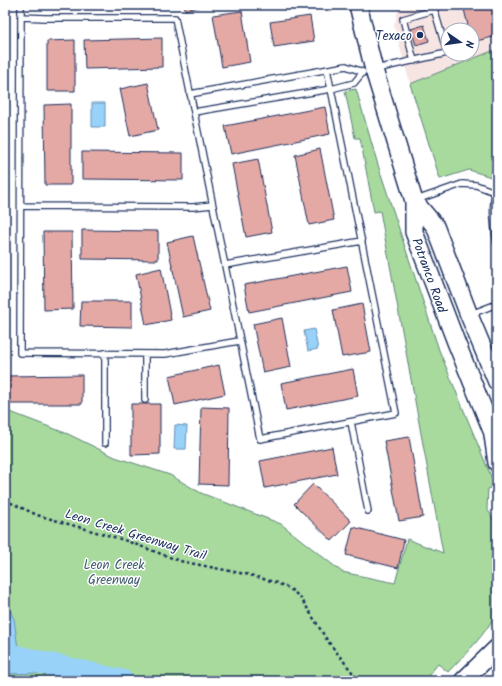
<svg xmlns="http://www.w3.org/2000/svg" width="502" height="686" viewBox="0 0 502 686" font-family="Kalam,sans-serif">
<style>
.built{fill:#f7e5e4;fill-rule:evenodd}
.green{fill:#a7da9c;stroke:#61847d}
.water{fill:#98d2f8;stroke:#6691ba}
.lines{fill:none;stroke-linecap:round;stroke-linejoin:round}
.river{stroke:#98d2f8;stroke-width:23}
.building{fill:#e4a9a4;stroke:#1b2f5e}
.service-casing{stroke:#1b2f5e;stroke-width:8}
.primary-casing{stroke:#1b2f5e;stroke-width:20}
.path{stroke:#1b2f5e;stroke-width:2.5;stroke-dasharray:3 3;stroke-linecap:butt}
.service{stroke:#fff;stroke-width:5.5}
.primary{stroke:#fff;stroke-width:17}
.poi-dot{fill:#1b2f5e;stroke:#fff;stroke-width:1.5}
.labels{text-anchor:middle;stroke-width:3;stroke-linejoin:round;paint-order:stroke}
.poi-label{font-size:13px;fill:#1b2f5e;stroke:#fff;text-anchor:end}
.street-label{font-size:13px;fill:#1b2f5e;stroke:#fff}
.park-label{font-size:13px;fill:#3e5a6e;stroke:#fff}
</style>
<rect width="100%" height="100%" fill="#fff"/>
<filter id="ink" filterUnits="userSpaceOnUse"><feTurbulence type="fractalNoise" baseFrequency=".025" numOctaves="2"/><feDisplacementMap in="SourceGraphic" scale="8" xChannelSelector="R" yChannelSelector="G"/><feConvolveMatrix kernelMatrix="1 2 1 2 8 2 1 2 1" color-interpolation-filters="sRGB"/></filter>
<g filter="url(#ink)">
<!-- built -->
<path class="built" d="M401,5H497V49L410,84L394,26L398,10ZM448,30H472V54H448Z"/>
<!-- green -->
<path class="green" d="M497,49V179L469,170L440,179L410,84Z
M356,89L378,165L439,350L495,486L488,489L487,508L497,527V611C486,635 466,653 448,672L438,664L424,681H5V410L68,434L115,457L170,475L201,493L281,524L342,572L395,583L407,539L443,553L380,211L374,212L360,138H355L345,91Z"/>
<!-- water -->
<path class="water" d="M92,103H105V127H92Z
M314,329L318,349L308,351L304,331Z
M175,425L187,426L186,449H174Z
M5,600L14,619L18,649L25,662L39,673L7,674L5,671Z"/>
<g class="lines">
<!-- river -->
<path class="river" d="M5,654L122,681"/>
</g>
<!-- building -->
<path class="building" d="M184,5H208L185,10Z
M463,5H491L497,30V36L472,42V30H469Z
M242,11L250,62L222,67L213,15Z
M310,16L314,41L274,47L270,22Z
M424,25L429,41L416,45L411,29Z
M162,38V67L85,69L84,40Z
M75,40V91H47V41Z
M148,83L158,130L130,136L120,89Z
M71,104V185H45L44,105Z
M325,107L330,134L231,154L225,126Z
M320,149L334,220L309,225L295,155Z
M82,152L183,153V180L82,179Z
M258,159L272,232L246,237L232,164Z
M82,230L158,231V260L82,259Z
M43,232H72L73,309L44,310Z
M193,236L210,311L183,317L167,242Z
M347,266L352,292L249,312L244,285Z
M161,268L171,320L146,325L136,274Z
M81,301H132V327L80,326Z
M362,304L371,352L342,357L333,310Z
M282,318L291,367L263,373L253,324Z
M219,365L225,394L175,405L169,376Z
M353,369L358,396L286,410L281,383Z
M82,375V404H5V376Z
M131,404H160V454L131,455Z
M201,407L229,408L228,485L199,484Z
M409,437L423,517L399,521L384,441Z
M332,447L337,474L265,488L260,461Z
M313,484L351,521L332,541L294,504Z
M353,527L404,540L398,568L346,555Z"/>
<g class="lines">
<!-- service casing -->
<g class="service-casing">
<path id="service" d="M21,5L20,353L165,354L239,341
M21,17L45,18H175L260,439L396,413L327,69
M414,61L403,19L434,10
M376,69L447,53L433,5
M190,94L346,66L363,72L354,83L331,89L194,112
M497,185C491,203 494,225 497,243
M416,200L462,184L476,185L497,193
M21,206L193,207L212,205
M225,265L362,241
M471,314L497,304
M145,400V354
M351,422L368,511
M105,443V353"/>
</g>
<!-- primary casing -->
<g class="primary-casing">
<path id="primary" d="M358,5L374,70L414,201V232L456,342L497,443
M414,201L435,226L469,315L497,382
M493,435L497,463
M463,681L497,648"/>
</g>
<!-- path -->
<path class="path" d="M5,500L37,515L124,540L180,561L250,575L277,583L289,588L301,598L327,640L359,681"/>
<!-- service -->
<use href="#service" class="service"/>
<!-- primary -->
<use href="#primary" class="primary"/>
</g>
</g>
<!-- markers -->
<circle class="poi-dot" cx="420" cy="35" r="4"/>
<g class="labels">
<!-- poi labels -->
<g class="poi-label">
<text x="412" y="40">Texaco</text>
</g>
<!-- street labels -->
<g class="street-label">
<text transform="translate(430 275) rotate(70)" y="5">Potranco Road</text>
<text transform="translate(136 534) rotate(17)" y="5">Leon Creek Greenway Trail</text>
</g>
<!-- park labels -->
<g class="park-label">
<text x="114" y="569">Leon Creek<tspan x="114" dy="15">Greenway</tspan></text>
</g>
</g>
<!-- margin -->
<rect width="502" height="686" fill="none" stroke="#fff" stroke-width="20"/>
<rect x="10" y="10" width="482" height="666" fill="none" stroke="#1b2f5e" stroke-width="1.5" filter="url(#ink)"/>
<!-- north arrow -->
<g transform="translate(460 42) rotate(103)"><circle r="19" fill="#ffffff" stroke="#a4acbf"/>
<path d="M0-3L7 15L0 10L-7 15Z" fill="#1b2f5e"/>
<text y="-6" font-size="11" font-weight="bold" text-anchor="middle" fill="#1b2f5e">N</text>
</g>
</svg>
